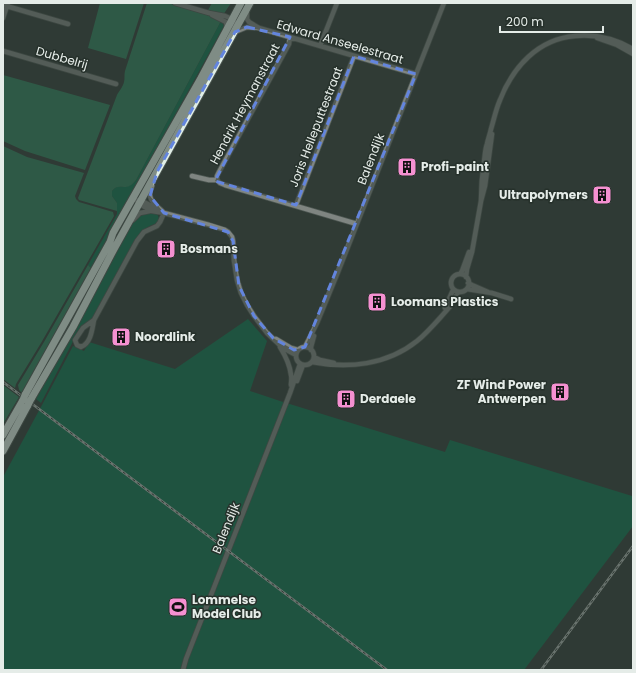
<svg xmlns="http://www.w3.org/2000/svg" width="636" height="673" viewBox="0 0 636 673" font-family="Poppins,sans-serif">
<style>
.green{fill:#0c724e}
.forest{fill:#2e7f5c}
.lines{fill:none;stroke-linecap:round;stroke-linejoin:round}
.minor-casing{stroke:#4d5752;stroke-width:6}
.highway-casing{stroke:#4d5752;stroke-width:9}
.minor{stroke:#7f8581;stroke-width:4.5}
.highway{stroke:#e1efe7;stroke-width:7}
.rail-casing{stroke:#b0b8b3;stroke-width:2.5}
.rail{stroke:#26312b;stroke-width:1;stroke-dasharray:3;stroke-linecap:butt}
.highway-bridge-casing{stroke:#4d5752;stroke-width:9;stroke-linecap:butt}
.highway-bridge{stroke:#e1efe7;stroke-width:7}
.marked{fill:none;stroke:#6385de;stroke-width:3;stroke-dasharray:8 5;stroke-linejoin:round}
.labels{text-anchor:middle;stroke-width:3;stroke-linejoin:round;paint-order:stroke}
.street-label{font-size:12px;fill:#e5ece8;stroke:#26312b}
.poi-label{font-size:12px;font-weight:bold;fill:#e5ece8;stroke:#26312b;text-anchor:start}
</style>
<rect width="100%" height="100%" fill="#303b35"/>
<!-- green -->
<path class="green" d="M221,21L223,23L224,26L91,268L88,265L117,214V203L112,196V191C120,181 125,193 136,180Z
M148,213L157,214C163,223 154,224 148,227C144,229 141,232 138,236L93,319L84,324L81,326L41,403L36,399L133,222L140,216Z
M125,220L127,222L3,447V440Z
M248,319L267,341L250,391L280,401L445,452L450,440L632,496L633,526L524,670H3V477L42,405L73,346L84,351L89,342L175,369Z"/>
<!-- forest -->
<path class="forest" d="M100,3H144L126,59L88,48Z
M147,3H168L205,14L221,21L136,180C125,194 120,181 112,191V196L117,203V211L79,200L78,198L117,95C119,91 123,87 124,82C125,78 124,75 125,71Z
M212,3H231L223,15L208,10Z
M3,75L110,105L85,170L25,151L3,141Z
M3,146L27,157L84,173L75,196L76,199L79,202L113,212L114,216L41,343L16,384L15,388L3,379Z
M88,265L91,268L22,393L19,390L18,385L44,342Z
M3,385L19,397L3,424Z"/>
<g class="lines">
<!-- minor casing -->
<g class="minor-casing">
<path id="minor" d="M175,3L209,13L225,16L232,19L234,22L235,32L247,27L259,28L416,74
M3,5L68,24
M247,12V19L249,22L259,28
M212,15L226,22L227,28
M3,18L8,3
M597,38L617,45L633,54
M320,46L337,3
M3,51L116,84
M192,176L209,180H217
M217,180V176L219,172L289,44L290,37
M217,180L220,183L225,185L357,224
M152,186C145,199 156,205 164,213
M135,199L143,206L152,211L164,213L209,225L225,230L228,232L232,237L233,241L234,261L237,280L241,293L247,305L254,316L267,333L283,348L296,355
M138,200L144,202L157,209
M481,201C481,188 482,175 484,162C485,156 485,149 487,144C488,139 490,134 491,129C494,119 496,109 500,100C513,67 538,39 575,36C596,34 614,38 633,49
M296,205L354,56
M133,220L140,213L150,211
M460,274L462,271L469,252
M451 283a9 9 0 1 1 18 0a9 9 0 1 1-18 0Z
M466,277L467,269L472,252L481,201L485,186L492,134
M468,283L472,285L488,292
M467,289L492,293L511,299
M445,308L453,290
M94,320L83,328L75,340L77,345L81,347C91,343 92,330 94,320L137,241L144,232L157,226L160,222L164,213
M276,339L291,348L298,350
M280,347C285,355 290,366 291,375C292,378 291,382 291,385
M305,347L317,323L338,272L444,3
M296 356a9 9 0 1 1 18 0a9 9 0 1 1-18 0Z
M311,350V347L314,336
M314,357L320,360L334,363
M312,362C348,369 387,365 417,341C428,332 437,321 447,310C452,305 455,298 458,292
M297,381L303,365
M183,670L186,659L290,393L300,364"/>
</g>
<!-- highway casing -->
<g class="highway-casing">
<path id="highway" d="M25,395L110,242L113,233L201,78L241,3
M31,399L73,327L114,249L250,3
M3,435L23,400
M3,451L28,405"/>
</g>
<!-- minor -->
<use href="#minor" class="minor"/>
<!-- highway -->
<use href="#highway" class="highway"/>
<!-- rail casing -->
<g class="rail-casing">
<path id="rail" d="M3,382L387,670
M541,670L633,546"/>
</g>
<!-- rail -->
<use href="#rail" class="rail"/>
<!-- highway-bridge casing -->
<g class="highway-bridge-casing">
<path id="highway-bridge" d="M23,400L25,395
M28,405L31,399"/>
</g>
<!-- highway-bridge -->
<use href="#highway-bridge" class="highway-bridge"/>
</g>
<!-- marked area -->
<path d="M0 0H636V673H0ZM247,27L290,37L215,181L296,205L354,56L416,74L305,347L294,350L273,338L254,316L239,286L233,241L228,232L164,213L150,196L157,172L235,32Z" fill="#303b35" fill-opacity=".55" fill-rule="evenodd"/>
<path class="marked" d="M247,27L290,37L215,181L296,205L354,56L416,74L305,347L294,350L273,338L254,316L239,286L233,241L228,232L164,213L150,196L157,172L235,32Z"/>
<!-- icons -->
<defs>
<g id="building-square" transform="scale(1)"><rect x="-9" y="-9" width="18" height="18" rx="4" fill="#f590d1" stroke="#26312b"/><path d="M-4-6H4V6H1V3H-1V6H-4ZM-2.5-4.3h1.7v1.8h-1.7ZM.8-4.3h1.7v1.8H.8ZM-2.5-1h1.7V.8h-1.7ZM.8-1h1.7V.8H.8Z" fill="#111"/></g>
<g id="stadium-square" transform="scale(1)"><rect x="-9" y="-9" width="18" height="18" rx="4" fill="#f590d1" stroke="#26312b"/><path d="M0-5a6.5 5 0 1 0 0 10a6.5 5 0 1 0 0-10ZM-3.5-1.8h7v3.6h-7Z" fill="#111"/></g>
</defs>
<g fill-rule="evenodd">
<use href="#building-square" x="407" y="167"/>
<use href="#building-square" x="602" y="195"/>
<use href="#building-square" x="166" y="249"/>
<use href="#building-square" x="377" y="302"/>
<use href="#building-square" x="121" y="337"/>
<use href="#building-square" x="560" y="392"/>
<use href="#building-square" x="346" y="399"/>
<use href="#stadium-square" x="178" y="607"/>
</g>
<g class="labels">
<!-- street labels -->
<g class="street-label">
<text transform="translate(340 42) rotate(16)" y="4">Edward Anseelestraat</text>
<text transform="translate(62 58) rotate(16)" y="4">Dubbelrij</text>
<text transform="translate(245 104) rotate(-62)" y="4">Hendrik Heymanstraat</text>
<text transform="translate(316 127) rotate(-69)" y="4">Joris Helleputtestraat</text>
<text transform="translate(371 159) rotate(-69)" y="4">Balendijk</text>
<text transform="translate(226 528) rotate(-68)" y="4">Balendijk</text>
</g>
<!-- poi labels -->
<g class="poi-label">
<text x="421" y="171">Profi-paint</text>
<text x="588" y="199" text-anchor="end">Ultrapolymers</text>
<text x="180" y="253">Bosmans</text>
<text x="391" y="306">Loomans Plastics</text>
<text x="135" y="341">Noordlink</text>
<text x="546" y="389" text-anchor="end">ZF Wind Power<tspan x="546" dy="14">Antwerpen</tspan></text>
<text x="360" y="403">Derdaele</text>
<text x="192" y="604">Lommelse<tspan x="192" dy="14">Model Club</tspan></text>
</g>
</g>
<!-- border -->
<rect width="636" height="673" fill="none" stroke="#e5ece8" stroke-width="8"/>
<!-- scale -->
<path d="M500 26v6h103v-6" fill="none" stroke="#e5ece8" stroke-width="2"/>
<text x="506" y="26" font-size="12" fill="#e5ece8" stroke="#26312b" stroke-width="3" paint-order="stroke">200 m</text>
</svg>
